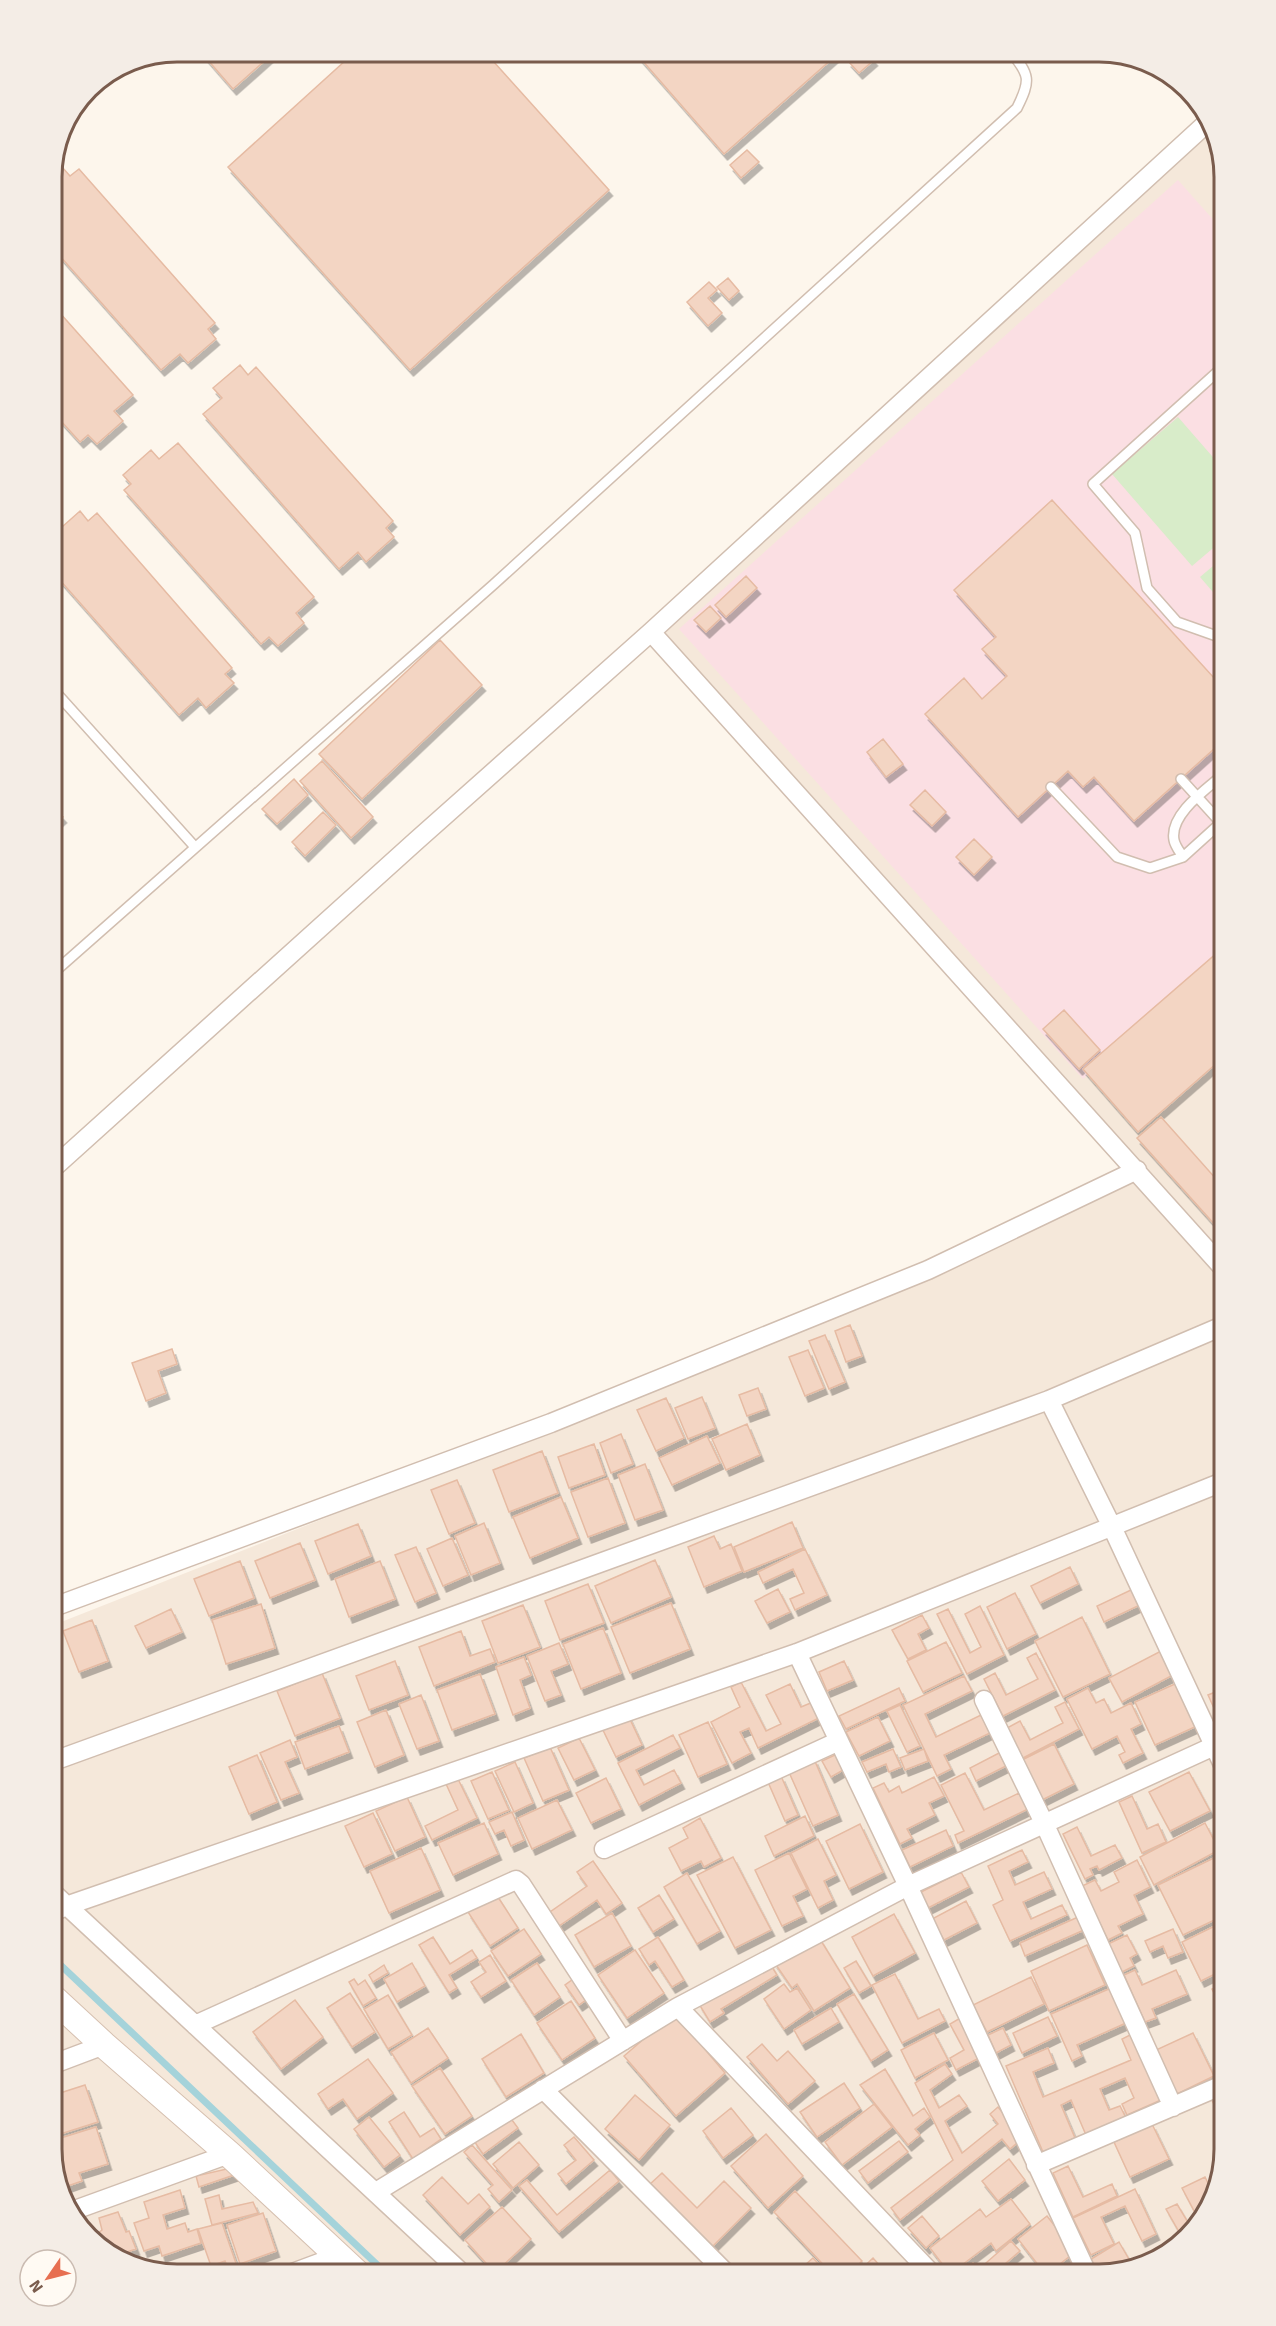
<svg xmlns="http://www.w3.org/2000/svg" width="1276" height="2326" viewBox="0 0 1276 2326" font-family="Signika,sans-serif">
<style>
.residential{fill:#f5e8da}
.medical{fill:#fbdfe3}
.green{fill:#d8ecc9}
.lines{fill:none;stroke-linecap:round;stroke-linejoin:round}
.stream{stroke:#a5d3da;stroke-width:7}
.building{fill:#f3d5c3;stroke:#e6bba3;stroke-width:1.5;filter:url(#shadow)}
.lane-casing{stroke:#d1beb0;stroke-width:12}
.street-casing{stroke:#d1beb0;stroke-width:21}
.secondary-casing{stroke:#d6c0b0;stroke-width:28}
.lane{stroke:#fff;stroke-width:9}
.street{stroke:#fff;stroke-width:18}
.secondary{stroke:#fff;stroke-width:26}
.rim{fill:none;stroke:#7a5c4d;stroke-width:3}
</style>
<defs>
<filter id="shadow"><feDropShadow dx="3.5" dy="6" stdDeviation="0" flood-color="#0004"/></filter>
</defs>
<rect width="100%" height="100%" fill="#fdf6ec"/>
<!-- residential -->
<path class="residential" d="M1209,121L1215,128L1225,177V2150L1204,2219L1148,2265L1099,2275H169L107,2254L61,2198L51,2149V1626L569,1422L1137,1170L651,632Z"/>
<!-- medical -->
<path class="medical" d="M1178,180L1225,233V953L1083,1079L679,629Z"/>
<!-- green -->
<path class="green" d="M1178,417L1225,471V538L1192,566L1112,474Z
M1225,556V606L1200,577Z"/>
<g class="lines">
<!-- stream -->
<path class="stream" d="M51,1956L388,2275"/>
</g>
<!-- building -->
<path class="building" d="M200,51H264L269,57L233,89Z
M356,51H484L609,190L410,370L228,167Z
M634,51H841L724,154Z
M859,51H866L874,60L859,73L848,61Z
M1218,144L1223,165L1210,151Z
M747,150L759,162L741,178L730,165Z
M62,167L70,176L79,169L215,323L208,329L216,339L188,363L180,354L161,370L51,246V176Z
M728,278L739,291L729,300L717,287Z
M709,282L717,290L708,298L722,313L708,326L687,302Z
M51,303L133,395L114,411L123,421L97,444L88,435L80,442L51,410Z
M240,365L248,375L256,367L393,521L386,528L394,537L366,562L358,552L339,569L203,414L222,398L213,388Z
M178,443L314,597L296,613L304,623L278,646L269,637L261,644L124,490L131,484L123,475L151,450L159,459Z
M1052,500L1225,690V739L1134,821L1094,777L1083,787L1068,771L1018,817L925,714L964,678L982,699L1007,676L982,649L996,637L954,590Z
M80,511L88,521L97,513L232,668L225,674L234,683L206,708L198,698L179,715L51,570V554L62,544L53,535Z
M746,576L757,588L726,617L715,605Z
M710,606L721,618L706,632L694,620Z
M440,640L482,685L362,799L319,754Z
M883,739L903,764L886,777L867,752Z
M322,761L373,817L351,838L300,781Z
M294,779L308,795L277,824L262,809Z
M925,790L946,812L932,826L910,805Z
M51,804L63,817L51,828Z
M323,812L336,825L305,856L292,842Z
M974,839L992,857L974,875L956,857Z
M1225,946V1056L1138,1132L1083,1069Z
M1064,1010L1100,1050L1079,1069L1043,1029Z
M1161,1117L1225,1189V1236L1137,1138Z
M850,1325L862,1356L846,1362L835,1331Z
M825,1335L845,1382L829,1389L809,1341Z
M172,1349L177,1364L158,1371L166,1393L146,1401L132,1363Z
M808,1350L824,1388L805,1396L789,1357Z
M758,1388L766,1409L747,1416L739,1395Z
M702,1397L715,1428L688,1439L675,1408Z
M666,1398L684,1438L656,1451L637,1410Z
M747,1424L760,1455L726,1470L712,1439Z
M621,1434L633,1464L611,1473L600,1443Z
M707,1436L720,1463L672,1485L659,1458Z
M594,1444L605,1475L569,1488L558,1457Z
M542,1451L558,1493L509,1512L493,1470Z
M645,1464L663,1510L635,1520L618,1475Z
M608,1478L625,1523L588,1537L571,1492Z
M457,1480L475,1523L449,1534L431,1490Z
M561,1497L578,1538L530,1558L513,1517Z
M792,1522L803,1548L744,1572L734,1547Z
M484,1523L500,1563L471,1575L455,1536Z
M358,1524L371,1556L328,1574L315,1541Z
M714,1536L720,1549L731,1544L742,1571L704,1587L688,1547Z
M452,1538L468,1575L443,1586L427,1549Z
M300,1543L315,1580L270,1598L255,1561Z
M416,1547L436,1593L415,1602L395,1555Z
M805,1549L827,1595L795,1610L790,1599L804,1593L793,1569L763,1583L758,1572Z
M655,1560L671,1597L611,1623L595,1586Z
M240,1561L254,1598L209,1616L194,1579Z
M380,1561L395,1599L349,1617L335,1579Z
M1070,1567L1078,1584L1040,1603L1031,1586Z
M588,1584L604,1623L560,1640L545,1601Z
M778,1589L790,1612L767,1623L755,1601Z
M1133,1589L1140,1605L1104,1622L1097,1606Z
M1015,1593L1036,1634L1007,1649L987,1607Z
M671,1603L690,1649L630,1673L611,1627Z
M261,1604L275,1648L226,1664L212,1620Z
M523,1605L540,1647L498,1663L482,1621Z
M980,1606L1004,1655L967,1674L937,1614L948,1609L970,1653L981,1647L965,1614Z
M171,1609L182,1632L146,1648L135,1626Z
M922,1615L929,1628L918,1634L926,1650L908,1659L892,1630Z
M1082,1617L1110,1674L1063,1697L1035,1641Z
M92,1620L108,1661L79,1672L63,1631Z
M603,1628L621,1673L581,1689L563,1644Z
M461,1631L470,1656L490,1649L495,1662L434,1686L419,1647Z
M946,1642L962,1673L923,1692L907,1661Z
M559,1643L568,1664L551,1671L561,1695L545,1701L527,1656Z
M1161,1651L1173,1675L1122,1702L1109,1678Z
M1036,1653L1055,1690L1003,1716L984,1679L995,1673L1006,1695L1038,1679L1027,1658Z
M524,1657L531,1675L520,1680L530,1708L513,1715L496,1667Z
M395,1661L408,1695L369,1710L356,1676Z
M844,1661L853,1680L827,1691L819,1672Z
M322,1673L340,1718L295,1736L277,1691Z
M480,1674L495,1714L452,1730L437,1690Z
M964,1676L972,1691L925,1714L936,1737L981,1715L990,1733L944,1755L951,1769L937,1776L903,1705Z
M741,1682L766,1731L781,1724L766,1695L790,1684L801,1707L813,1702L821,1717L758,1748L749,1728L740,1732L751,1753L732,1763L711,1722L740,1707L731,1687Z
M1177,1683L1197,1726L1155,1745L1135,1702Z
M899,1688L905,1701L846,1729L839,1716Z
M1088,1688L1096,1703L1104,1699L1111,1713L1131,1703L1141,1724L1131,1729L1143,1753L1123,1763L1119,1755L1125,1752L1117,1736L1092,1749L1067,1699Z
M1225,1688V1713L1218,1717L1208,1695Z
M421,1695L439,1741L417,1749L399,1704Z
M1065,1702L1079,1729L1023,1758L1007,1728L1020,1721L1030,1740L1063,1723L1055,1707Z
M900,1705L920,1746L907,1752L887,1711Z
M386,1710L404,1755L375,1767L357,1722Z
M628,1715L642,1745L616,1757L602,1728Z
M878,1717L890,1741L859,1756L846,1732Z
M708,1722L727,1764L698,1777L679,1735Z
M339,1726L349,1752L305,1769L295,1742Z
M673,1735L680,1748L636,1770L644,1785L674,1770L681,1783L639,1805L618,1763Z
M579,1738L595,1770L574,1780L558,1748Z
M290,1740L297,1757L285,1762L299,1793L281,1800L260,1753Z
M1054,1744L1074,1784L1042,1800L1022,1760Z
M550,1747L569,1790L543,1801L524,1758Z
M893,1749L901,1767L889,1772L886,1764L867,1772L862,1762Z
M924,1749L928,1761L905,1770L900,1758Z
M999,1753L1006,1766L976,1781L970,1768Z
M837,1754L845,1769L831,1777L822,1761Z
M257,1755L277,1802L249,1814L229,1767Z
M814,1759L838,1815L813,1826L788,1770Z
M515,1762L533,1803L514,1812L495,1771Z
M492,1772L509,1810L488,1819L471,1781Z
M1189,1772L1210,1811L1170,1831L1149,1792Z
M965,1773L984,1810L1019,1793L1028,1809L958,1843L955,1835L964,1831L941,1785Z
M781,1776L798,1815L785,1821L768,1782Z
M934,1777L944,1796L929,1803L935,1815L907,1829L912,1838L900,1844L873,1788L884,1783L889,1792L899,1786L902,1793Z
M606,1778L621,1809L591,1823L576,1793Z
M458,1779L477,1818L432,1840L425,1826L458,1810L446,1784Z
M1132,1796L1147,1829L1158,1824L1166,1842L1142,1853L1119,1802Z
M407,1797L425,1837L395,1851L376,1811Z
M557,1800L572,1830L532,1849L518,1818Z
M512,1812L524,1840L511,1846L504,1830L495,1834L489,1822Z
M373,1813L392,1854L364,1867L345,1826Z
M805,1816L814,1836L774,1856L765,1836Z
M700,1818L721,1858L704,1867L701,1861L681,1871L669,1848L688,1838L683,1828Z
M484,1823L498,1854L453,1875L438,1843Z
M1205,1823L1219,1850L1154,1885L1140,1857Z
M860,1824L883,1872L849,1889L826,1841Z
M1077,1827L1091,1856L1115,1845L1122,1858L1099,1870L1097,1866L1090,1869L1093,1875L1085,1879L1063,1834Z
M946,1830L953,1846L910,1867L902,1850Z
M818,1839L836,1875L824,1881L833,1900L818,1908L791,1853Z
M421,1848L440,1890L389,1913L370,1871Z
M1022,1850L1028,1862L1009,1871L1015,1885L1044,1872L1052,1889L1023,1902L1031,1919L1062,1905L1067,1915L1010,1941L993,1905L1003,1900L988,1866Z
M789,1853L807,1889L793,1896L803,1916L782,1926L755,1870Z
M1220,1855L1225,1866V1915L1183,1935L1158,1885Z
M733,1857L771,1930L735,1948L697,1875Z
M1137,1860L1150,1887L1134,1895L1143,1914L1118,1926L1122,1933L1108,1940L1082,1886L1095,1880L1101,1891L1119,1882L1114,1872Z
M593,1861L622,1903L606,1914L597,1900L559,1926L550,1912L587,1886L577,1872Z
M961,1872L969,1887L926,1909L919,1893Z
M687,1873L720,1931L697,1944L664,1887Z
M496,1894L518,1928L490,1946L468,1912Z
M659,1895L674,1919L653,1932L638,1908Z
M966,1901L977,1923L944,1940L932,1919Z
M612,1913L631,1946L594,1967L575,1935Z
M894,1914L915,1953L873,1976L852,1937Z
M1078,1917L1084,1930L1025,1956L1020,1943Z
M1225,1921V1969L1201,1981L1182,1942Z
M524,1929L541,1954L508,1976L491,1951Z
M1173,1929L1183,1952L1168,1958L1163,1946L1150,1952L1145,1941Z
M1127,1935L1137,1954L1130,1958L1134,1966L1122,1972L1108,1944Z
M433,1937L450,1964L472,1950L477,1958L449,1975L457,1988L449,1993L419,1945Z
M658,1937L684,1980L672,1987L655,1961L649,1965L639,1949Z
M820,1939L850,1988L814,2011L797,1984L792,1988L774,1962Z
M1087,1945L1105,1985L1049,2011L1031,1971Z
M635,1950L664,1993L627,2018L598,1975Z
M490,1955L506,1981L481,1997L471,1982L486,1972L479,1962Z
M856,1961L871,1986L859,1993L844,1968Z
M769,1962L777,1975L721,2009L724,2013L710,2022L699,2004Z
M412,1963L425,1986L397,2002L384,1979Z
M537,1963L560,1997L534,2015L511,1980Z
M384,1965L388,1973L373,1982L369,1975Z
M1135,1970L1142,1985L1176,1970L1187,1994L1152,2009L1156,2018L1145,2022L1124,1975Z
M895,1974L918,2019L939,2009L945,2021L902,2043L872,1985Z
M576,1977L590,1997L579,2005L565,1985Z
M1031,1977L1044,2004L987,2032L973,2005Z
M354,1979L358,1985L365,1980L376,1998L363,2006L349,1982Z
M1225,1983V2016L1212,1989Z
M784,1984L790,1992L797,1988L811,2010L784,2029L764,1999Z
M1111,1988L1126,2023L1077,2045L1082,2056L1072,2061L1051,2014Z
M350,1993L375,2032L352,2047L327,2008Z
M854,1994L888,2050L871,2061L837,2004Z
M388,1995L412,2035L388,2049L364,2009Z
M295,2000L323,2037L281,2069L253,2032Z
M571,2001L595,2038L562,2060L537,2023Z
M831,2008L839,2022L802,2044L794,2030Z
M674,2013L725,2073L676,2116L624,2056Z
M962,2017L983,2056L956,2070L950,2058L964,2050L950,2024Z
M1048,2017L1057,2036L1022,2053L1013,2033Z
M428,2028L448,2058L411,2083L391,2052Z
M1003,2028L1011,2045L996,2053L988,2035Z
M934,2033L948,2060L915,2078L901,2050Z
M1193,2033L1214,2076L1177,2094L1156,2050Z
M521,2034L544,2073L506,2097L482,2059Z
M1132,2034L1161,2100L1127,2115L1122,2104L1134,2098L1125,2078L1100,2089L1109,2110L1120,2106L1126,2118L1086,2135L1071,2100L1061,2105L1075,2138L1043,2152L1006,2066L1048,2048L1054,2063L1033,2072L1043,2097L1131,2060L1122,2039Z
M762,2044L777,2061L788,2051L815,2081L788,2104L747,2057Z
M368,2059L393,2093L357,2119L343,2099L328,2109L318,2094Z
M945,2064L952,2074L930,2090L939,2108L959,2095L967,2106L945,2121L962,2153L998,2124L990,2114L998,2107L1023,2138L1010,2149L1002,2139L900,2220L891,2208L953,2160L915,2083Z
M440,2068L472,2116L445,2134L412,2086Z
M885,2069L913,2116L924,2108L930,2117L915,2129L920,2135L908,2145L860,2085Z
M844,2083L860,2108L817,2137L800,2112Z
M85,2085L98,2122L51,2137V2088L55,2087L57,2094Z
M1225,2091V2127L1211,2098Z
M635,2095L670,2125L639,2160L605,2129Z
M874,2104L892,2127L842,2165L825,2142Z
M731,2108L753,2135L723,2158L703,2131Z
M404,2112L420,2137L434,2128L441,2139L413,2159L389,2122Z
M509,2116L518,2128L483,2154L474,2141Z
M369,2117L400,2155L384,2167L354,2129Z
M1152,2124L1169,2159L1130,2177L1114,2142Z
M96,2127L108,2164L79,2173L82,2181L62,2188L53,2161L51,2141Z
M766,2134L803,2176L768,2208L731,2166Z
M574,2137L594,2160L566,2184L558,2174L576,2160L564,2145Z
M899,2141L908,2152L868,2183L859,2171Z
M519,2142L539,2165L513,2188L493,2164Z
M472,2145L512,2190L499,2202L488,2189L493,2185L464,2152Z
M1009,2159L1025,2180L998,2201L982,2181Z
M1068,2166L1083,2197L1112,2184L1117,2196L1073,2217L1053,2173Z
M231,2168L240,2173L199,2187L196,2176Z
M610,2170L619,2181L559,2232L519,2186L527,2180L557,2215Z
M662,2173L697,2208L724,2181L751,2208L710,2249L648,2186Z
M442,2177L468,2204L479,2194L490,2207L460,2235L423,2195Z
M1205,2177L1212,2191L1204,2219L1200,2222L1182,2188Z
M1135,2189L1156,2234L1142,2241L1125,2206L1101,2217L1114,2244L1091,2255L1073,2218Z
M180,2190L185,2208L163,2215L167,2229L185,2223L188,2232L197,2229L201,2243L162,2256L159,2246L144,2251L134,2223L149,2218L144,2202Z
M795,2191L862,2261L848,2275H833L774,2212Z
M219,2195L222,2209L253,2202L258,2213L212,2225L205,2199Z
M1011,2199L1030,2224L996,2251L991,2243L950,2274L930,2248L980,2209L986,2217Z
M1177,2204L1192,2229L1182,2237L1166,2209Z
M502,2207L531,2239L495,2273L465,2240Z
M118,2212L126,2232L129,2231L136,2249L115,2256L107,2254L93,2237L102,2230L99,2218Z
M263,2213L276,2251L240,2264L227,2225Z
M922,2216L939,2236L926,2248L908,2228Z
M1047,2216L1075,2252L1046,2275L1018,2239Z
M222,2223L239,2272L231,2275L225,2261L211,2266L198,2229Z
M1011,2241L1020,2251L992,2275H959L973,2263L978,2270Z
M1119,2242L1134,2268L1096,2275L1088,2261Z
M813,2258L829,2275H814L805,2265Z
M873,2258L888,2275H855Z"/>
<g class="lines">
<!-- lane casing -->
<g class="lane-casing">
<path id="lane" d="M1225,639L1177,622L1147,588L1135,533L1093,484L1225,365
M51,687L195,847
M1181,779L1221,823
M1051,787L1117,857L1150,868L1183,857L1225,819
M1183,857C1180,852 1175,846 1174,840C1169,814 1208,788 1225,773
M51,975L493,585L1017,108C1031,80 1030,75 1010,51"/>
</g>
<!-- street casing -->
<g class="street-casing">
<path id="street" d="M651,632L1225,1270
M51,1170L416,841L651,632L1209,121
M1049,1400L1112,1527L1225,1769
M51,1608L551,1423L928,1270L1137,1170
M797,1653L908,1886L1088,2275
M984,1700L1045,1825L1173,2107
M51,1762L1049,1400L1225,1325
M604,1849L839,1741
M51,1891L464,2275
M51,1913L66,1906L797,1653L1225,1481
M678,2007L933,2275
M195,2025L516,1880L521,1884L623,2041
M51,2065L104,2045
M543,2089L728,2275
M1036,2165L1225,2084
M376,2192L678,2007L908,1886L1225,1741
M72,2211L229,2154
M287,2275L338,2256"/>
</g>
<!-- secondary casing -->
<g class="secondary-casing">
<path id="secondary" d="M51,1996L104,2045L229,2154L359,2275"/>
</g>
<!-- lane -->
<use href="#lane" class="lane"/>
<!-- street -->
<use href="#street" class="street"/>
<!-- secondary -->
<use href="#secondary" class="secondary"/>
</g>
<!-- crop -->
<path d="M0 0H1276V2326H0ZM177 62H1099A115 115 0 0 1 1214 177V2149A115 115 0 0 1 1099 2264H177A115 115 0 0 1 62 2149V177A115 115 0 0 1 177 62Z" fill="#f4ede6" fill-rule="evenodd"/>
<path class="rim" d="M177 62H1099A115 115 0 0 1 1214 177V2149A115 115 0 0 1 1099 2264H177A115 115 0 0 1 62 2149V177A115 115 0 0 1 177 62Z"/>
<!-- north arrow -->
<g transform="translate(48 2278) rotate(235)"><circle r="28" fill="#fffaf3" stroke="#cabbb1" stroke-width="1.5"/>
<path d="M0-4.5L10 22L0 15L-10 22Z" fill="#e76f51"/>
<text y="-9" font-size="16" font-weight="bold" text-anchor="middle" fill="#7a5c4d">N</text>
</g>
</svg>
